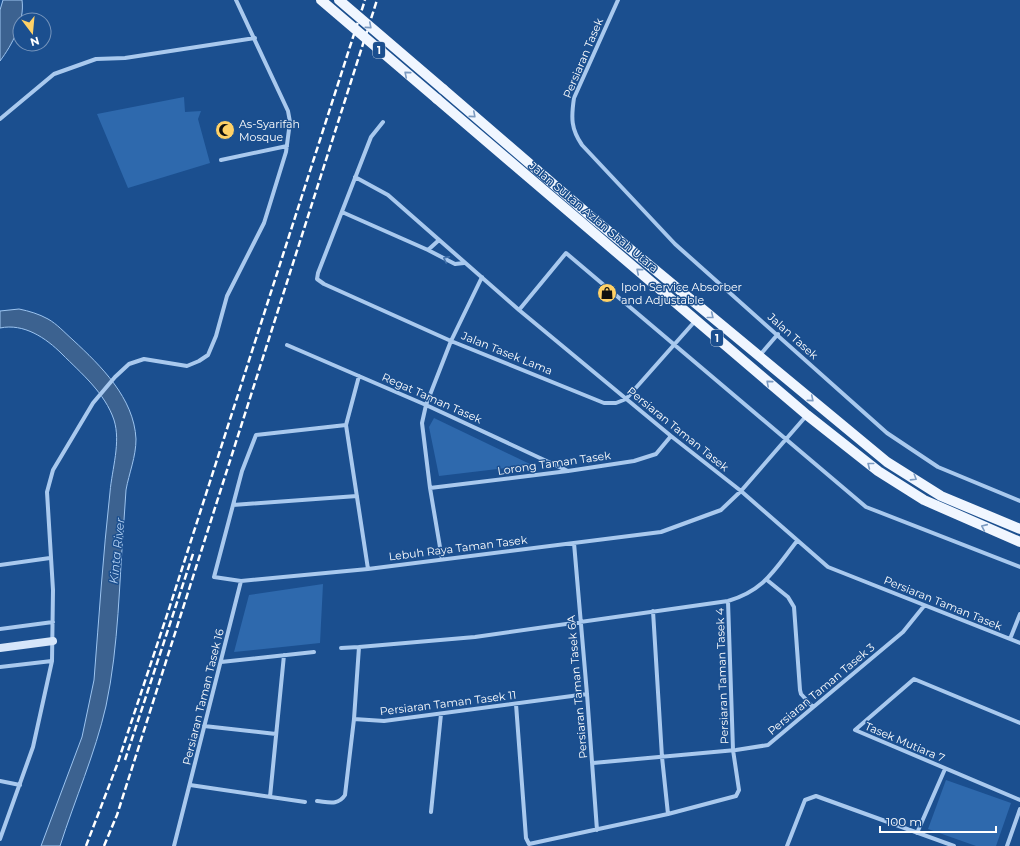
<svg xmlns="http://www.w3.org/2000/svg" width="1020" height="846" viewBox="0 0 1020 846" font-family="Montserrat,sans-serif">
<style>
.green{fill:#2e69ad}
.water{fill:#3c6290;stroke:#9cc4f0}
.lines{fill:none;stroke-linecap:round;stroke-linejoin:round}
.street{stroke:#a9c9ee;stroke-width:4}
.secondary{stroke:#d6e6fa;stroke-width:8}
.primary{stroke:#f0f6ff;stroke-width:10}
.rail{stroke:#fff;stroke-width:2.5;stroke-dasharray:7 3;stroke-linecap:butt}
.primary-bridge{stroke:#f0f6ff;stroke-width:10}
.oneway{stroke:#7b9ac1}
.oneway2{stroke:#4674ac}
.labels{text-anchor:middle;stroke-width:3;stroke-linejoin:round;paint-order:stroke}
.shield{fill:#1b4f8f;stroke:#bbcadd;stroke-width:1}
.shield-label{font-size:10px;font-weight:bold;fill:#fff}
.street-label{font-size:11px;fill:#fff;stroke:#1b4f8f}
.poi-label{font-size:11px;fill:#fff;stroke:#1b4f8f;text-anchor:start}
.water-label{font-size:12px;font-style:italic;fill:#b5d3f5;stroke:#1b4f8f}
</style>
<rect width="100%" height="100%" fill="#1b4f8f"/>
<!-- green -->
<path class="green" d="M184,97L185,112L201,111L198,119L210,163L128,188L97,114Z
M434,418L532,465L439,476L429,427Z
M323,584L320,643L234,652L249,595Z
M946,780L1011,803L996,846H976L928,829Z"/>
<!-- water -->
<path class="water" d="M3,0H22C25,21 12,45 0,61V10Z
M19,309C29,311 39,314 48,319C57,324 65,333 73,340C101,366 134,398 136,439C136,457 129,473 126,490C125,500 125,510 124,520C119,582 119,645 106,706C95,754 75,799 60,846H41L82,737L94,680C99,617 103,555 110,492C112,469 121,442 114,420C105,393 81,373 62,354C46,338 24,323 0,328V311Z"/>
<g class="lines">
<!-- street -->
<path class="street" d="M618,0L574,98C571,118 571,129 582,145L675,244L887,433L938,467L1020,501
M0,119L54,74L96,59L125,58L255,38
M383,122L371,137L318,273L317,279L324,284L451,341L604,403H616L626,399L696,320
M221,160L287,146
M355,177L388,195L519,310L671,436L741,491L828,567L1020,643
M342,212L428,250L455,264L464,263
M428,250L439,240
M519,310L566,253L866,507L1020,567
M287,345L426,405L568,471
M760,355L778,334
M359,376L346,425L368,569
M346,425L256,435L242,471L214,577L241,581L368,569L661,532L721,510L741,491L807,415
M430,488L568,471L634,461L656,454L671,436
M233,505L357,496
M574,543L587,694L597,830
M442,559L430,488L422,423L426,405L451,341L482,277
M0,565L50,558
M767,580L788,597L794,607L800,690L801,694L813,707
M653,611L662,757L668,814
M0,629L53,622
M1010,639L1020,614
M341,648L359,647
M221,662L314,652
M0,667L52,661
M587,694L384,721L354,719L359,647L475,637L728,601C765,590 774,570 797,541
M516,704L526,838L529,844L668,814L736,796L739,790L733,750L728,601
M1020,723L914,679L855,730L1020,800
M204,726L276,734
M593,763L736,750L768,745L903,632L924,606
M0,781L20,785
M190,785L305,802
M270,797L284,655
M317,801C328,802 338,806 345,795L354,719
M431,812L441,714
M917,833L945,769
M0,839L33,747L52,661L53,590L47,492L53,470L93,403L115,377L129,364L144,359L187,366L199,361L208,355L216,336L227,296L264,223L269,207L286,152L290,122L288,111L236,0
M174,846L241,581
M787,846L805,800L816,796L954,846
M1007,846L1020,809"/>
<!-- secondary -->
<path class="secondary" d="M0,648L53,641"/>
<!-- primary -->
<path class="primary" d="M443,89L595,220L887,462L941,496L1020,529
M437,99L807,415L878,471L924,500L1020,542"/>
<!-- rail -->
<path class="rail" d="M125,760L194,551
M86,846L117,765L169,609L365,0
M104,846L117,815L377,0"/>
<!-- primary-bridge -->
<path class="primary-bridge" d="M321,0L437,99
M339,0L443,89"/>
</g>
<!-- one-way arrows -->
<defs><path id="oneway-chevron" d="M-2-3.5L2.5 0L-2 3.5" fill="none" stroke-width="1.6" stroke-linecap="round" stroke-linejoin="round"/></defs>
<g class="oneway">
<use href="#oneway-chevron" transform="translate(369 26) rotate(41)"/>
<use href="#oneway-chevron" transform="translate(407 74) rotate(-140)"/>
<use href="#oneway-chevron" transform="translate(473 115) rotate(41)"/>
<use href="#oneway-chevron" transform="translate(639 271) rotate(-140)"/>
<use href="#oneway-chevron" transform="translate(711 316) rotate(39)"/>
<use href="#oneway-chevron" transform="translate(769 383) rotate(-139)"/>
<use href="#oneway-chevron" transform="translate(811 399) rotate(40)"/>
<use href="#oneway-chevron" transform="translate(870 465) rotate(-142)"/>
<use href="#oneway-chevron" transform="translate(914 478) rotate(32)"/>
<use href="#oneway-chevron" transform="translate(984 527) rotate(-156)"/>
</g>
<use class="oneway2" href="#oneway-chevron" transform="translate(446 259) rotate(-153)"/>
<!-- icons -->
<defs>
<g id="mosque-disc" transform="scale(1)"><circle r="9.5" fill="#ffd166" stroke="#1b4f8f"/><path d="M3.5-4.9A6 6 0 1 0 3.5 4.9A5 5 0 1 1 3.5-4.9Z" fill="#111"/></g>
<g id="shop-disc" transform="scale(1)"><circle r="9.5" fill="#ffd166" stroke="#1b4f8f"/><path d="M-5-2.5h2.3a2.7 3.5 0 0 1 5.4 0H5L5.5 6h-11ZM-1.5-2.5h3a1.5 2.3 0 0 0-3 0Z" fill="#111"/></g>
</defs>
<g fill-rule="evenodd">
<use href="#mosque-disc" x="225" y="130"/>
<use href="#shop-disc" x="607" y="293"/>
</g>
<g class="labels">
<!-- shield labels -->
<g class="shield">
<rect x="373" y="42" width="12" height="16" rx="3"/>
<rect x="711" y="330" width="12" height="16" rx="3"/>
</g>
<g class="shield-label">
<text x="379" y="54">1</text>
<text x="717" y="342">1</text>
</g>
<!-- street labels -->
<g class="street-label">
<text transform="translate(583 58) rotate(-67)" y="4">Persiaran Tasek</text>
<text transform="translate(594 217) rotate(40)" y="4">Jalan Sultan Azlan Shah Utara</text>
<text transform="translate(793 336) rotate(42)" y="4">Jalan Tasek</text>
<text transform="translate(507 353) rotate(22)" y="4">Jalan Tasek Lama</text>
<text transform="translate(432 398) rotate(24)" y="4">Regat Taman Tasek</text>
<text transform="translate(678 429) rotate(39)" y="4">Persiaran Taman Tasek</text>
<text transform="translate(554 463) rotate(-8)" y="4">Lorong Taman Tasek</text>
<text transform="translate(458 548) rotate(-7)" y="4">Lebuh Raya Taman Tasek</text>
<text transform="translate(943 603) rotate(22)" y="4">Persiaran Taman Tasek</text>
<text transform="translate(722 676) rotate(-92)" y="4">Persiaran Taman Tasek 4</text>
<text transform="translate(577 687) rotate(-95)" y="4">Persiaran Taman Tasek 6A</text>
<text transform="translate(821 689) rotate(-40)" y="4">Persiaran Taman Tasek 3</text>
<text transform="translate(203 697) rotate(-76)" y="4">Persiaran Taman Tasek 16</text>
<text transform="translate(448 703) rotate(-7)" y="4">Persiaran Taman Tasek 11</text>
<text transform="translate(905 742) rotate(23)" y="4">Tasek Mutiara 7</text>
</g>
<!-- poi labels -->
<g class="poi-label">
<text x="239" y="128">As-Syarifah<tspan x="239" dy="13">Mosque</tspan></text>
<text x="621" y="291">Ipoh Service Absorber<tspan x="621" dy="13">and Adjustable</tspan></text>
</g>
<!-- water labels -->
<g class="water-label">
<text transform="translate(117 551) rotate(-84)" y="4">Kinta River</text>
</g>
</g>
<!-- north arrow -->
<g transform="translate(32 32) rotate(164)"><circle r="19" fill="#1b4f8f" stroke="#7695bc"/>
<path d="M0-3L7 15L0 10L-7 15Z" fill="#ffd166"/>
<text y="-6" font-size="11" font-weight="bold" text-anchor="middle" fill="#ffffff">N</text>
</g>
<!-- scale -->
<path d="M880 826v6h116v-6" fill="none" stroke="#ffffff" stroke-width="2"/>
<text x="886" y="826" font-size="12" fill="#ffffff" stroke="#1b4f8f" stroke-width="3" paint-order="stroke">100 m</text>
</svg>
